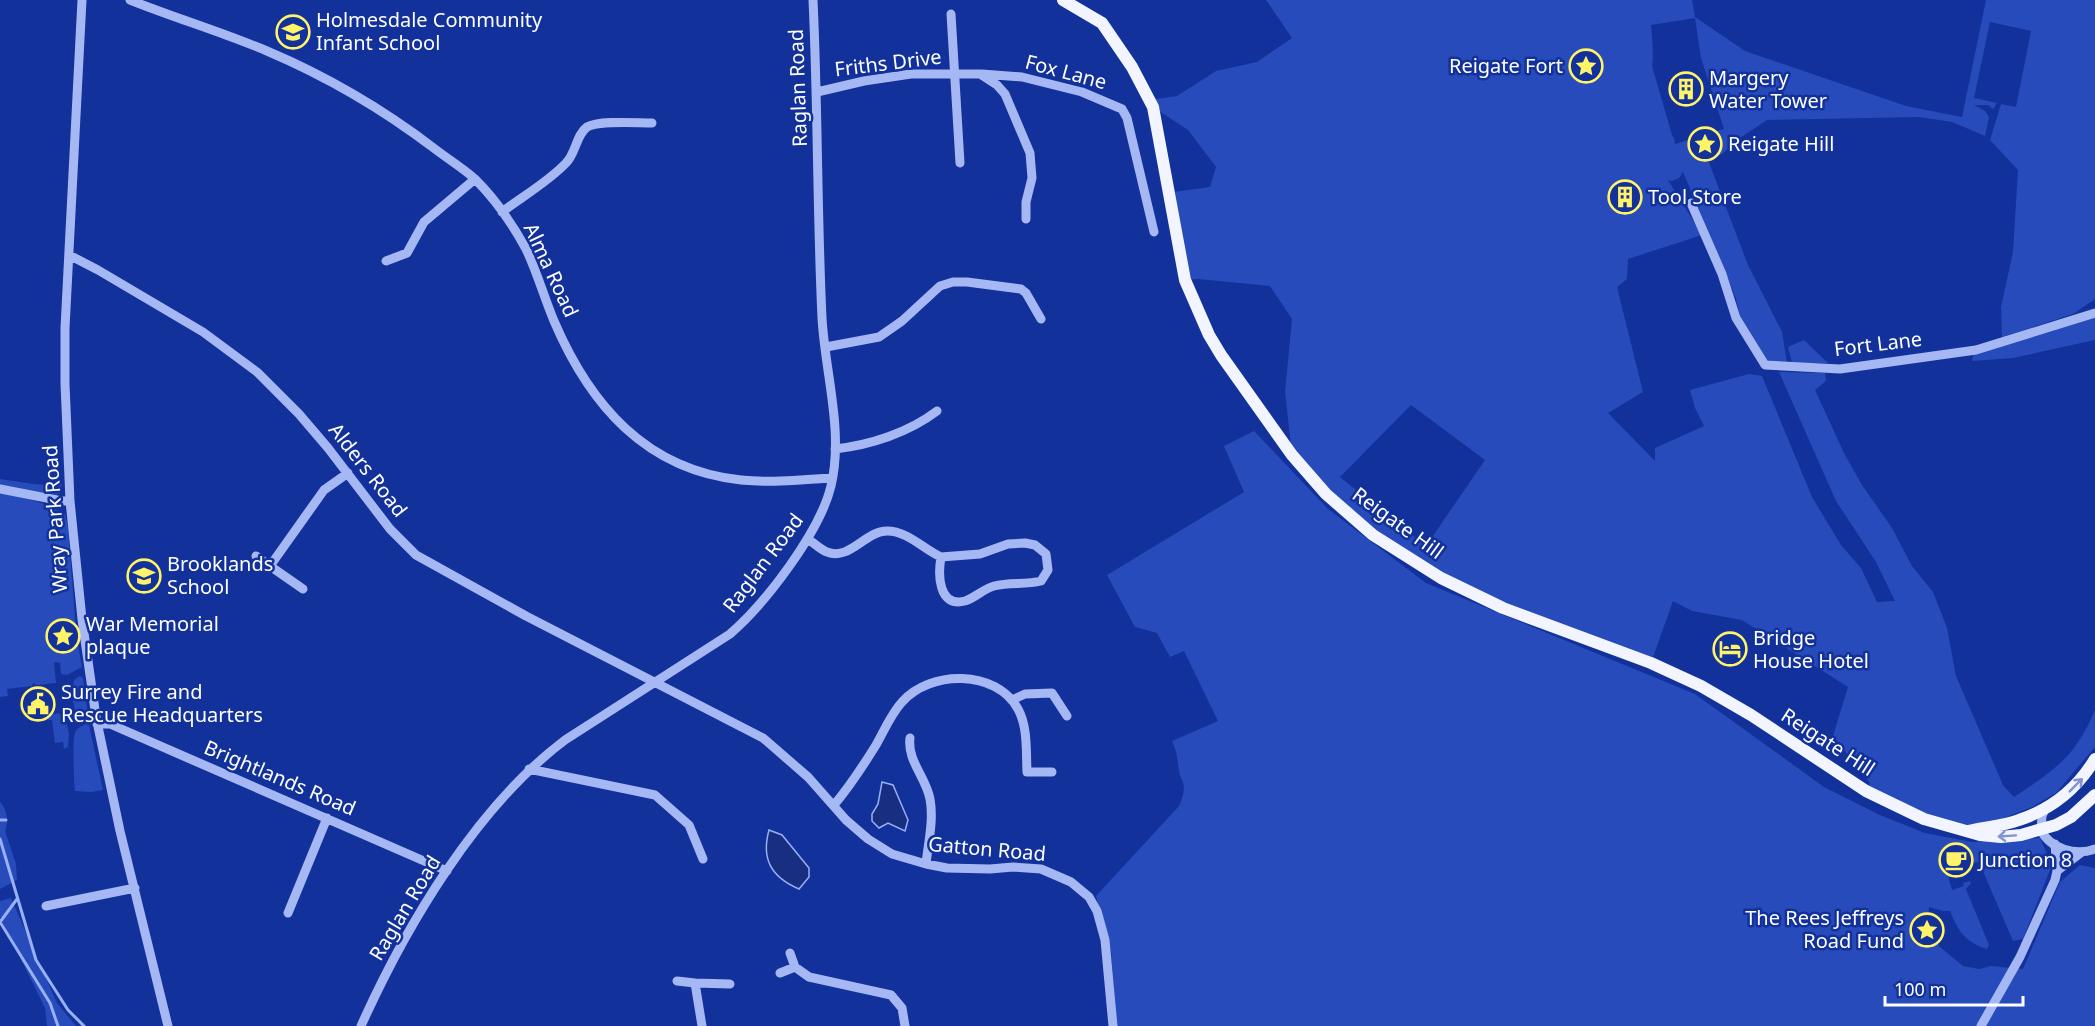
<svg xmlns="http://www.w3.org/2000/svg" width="2095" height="1026" viewBox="0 0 2095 1026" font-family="'Noto Sans',sans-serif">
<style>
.green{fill:#274bbb;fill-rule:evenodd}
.water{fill:#182f81;stroke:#97b0f7;stroke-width:1.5}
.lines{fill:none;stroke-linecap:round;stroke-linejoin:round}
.stream{stroke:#97b0f7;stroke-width:3}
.minor{stroke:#a5b8f4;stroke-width:9}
.major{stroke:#f2f5ff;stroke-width:12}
.oneway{stroke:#8293cd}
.labels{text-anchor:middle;stroke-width:5;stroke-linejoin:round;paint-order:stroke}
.poi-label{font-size:20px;fill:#fff;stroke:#12319b;text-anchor:start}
.street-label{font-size:20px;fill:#fff;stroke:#12319b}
</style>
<rect width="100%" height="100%" fill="#12319b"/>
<!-- green -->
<path class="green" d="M1266,0H1692L1695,17L1745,51L1906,106L1962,117L1986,0H2095V299L2073,314L2002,337L2001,307L2013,252L2018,170L1990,140L2001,104L2016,107L2031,31L1990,22L1974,98L1997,103L1993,109L1988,105H1974L1985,111L1989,117L1985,136L1952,122L1919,117L1767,120L1740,138L1722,154L1708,160L1748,265L1782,332L1787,363L1767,362L1742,324L1736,299L1726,273L1683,172L1679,178L1672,181L1668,180L1702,235L1628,259L1627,279L1617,287L1643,392L1608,413L1655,461V448L1704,426L1695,408L1690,390L1749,374L1762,376L1812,497L1841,545L1861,568L1877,602L1895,601L1876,562L1836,501L1779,372L1825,373L1826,381L1815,390L1844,453L1862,485L1892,528L1912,566L1933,592L1947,628L1956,676L2003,785L2014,797C2056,769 2075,757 2095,710V747L2056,793L2032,807L1967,832L1866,791L1870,783L1833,736L1848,687L1742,620L1692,611L1673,601L1651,663L1503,608L1373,535L1292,455L1285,392L1292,319L1270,286L1198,279L1185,280L1174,192L1210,187L1216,167L1188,130L1153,107L1156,99L1177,96L1216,71L1257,62L1292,38ZM1695,18L1701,58L1724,129L1675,144L1674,138L1672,135L1652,66C1654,59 1652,34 1651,25ZM1411,405L1485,460L1426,546L1340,477Z
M2095,316V340L2013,358L1972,361L1974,352Z
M1804,340L1828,363H1792L1788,347Z
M1254,431L1328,509L1426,583L1695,694L1824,787L1880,815L1925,833L1972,842L2040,838L2052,865L2023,939L2013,941L1979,862L1971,863L1968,850L1942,855L1952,890L1964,886L1963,883L1970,881L1971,883L1966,889L1989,945L1987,949C1966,943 1958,931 1950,911H1943L1929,907L1928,925L1939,946L1963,966L1979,969L1991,966L2023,969L2060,882L2080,865L2095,868V1026H1117L1111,951L1096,896L1179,806C1190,780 1179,784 1178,764C1177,755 1176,750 1172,741L1218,721L1184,651L1170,657L1157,633L1135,627L1107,575L1244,492L1224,446Z
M55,472H60L62,487L61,493L56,495L0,486V479L33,484L51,485Z
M0,493C23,497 45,502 65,514L68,527L76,630L72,633L64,631L62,627H56L51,644L62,647L68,645L71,635L77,638L82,667L67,675L61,674L60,663L54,662L56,683L37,685L33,683L32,686L7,689L8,696L0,697Z
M80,676L83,678L88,715H80L75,712L72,695L74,680Z
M58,713L65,717L69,734L68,747L64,749L63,742L55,743L52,720H48V716Z
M86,724L89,725L103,790L91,792L75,791C74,782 72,739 75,733C76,728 82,726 86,724Z
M0,802C7,809 9,822 5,831L16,864L17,880L0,889Z
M11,898L57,1003L76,1026H47L45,1008L0,917V901Z"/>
<!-- water -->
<path class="water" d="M882,782L893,785L908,820L905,831L888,823L879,828L872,821V814L878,804Z
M769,830L782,835L809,868V877L799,889C771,877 761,859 769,830Z"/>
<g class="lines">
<!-- stream -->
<path class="stream" d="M0,820H6
M0,839L36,960L68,1010L84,1026
M0,922L50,1003L58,1026
M0,922L17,899"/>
<!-- minor -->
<path class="minor" d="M82,0L65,328V384L70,501L82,619L96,717L120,831L168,1026
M130,0C175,18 222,32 267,51C326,76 384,110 435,149C448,159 463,168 475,179C495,199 513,225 526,249C537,272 544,297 554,321C590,405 646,470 741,480C771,483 802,480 832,478
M951,14L960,163
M982,74L1022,77L1082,92L1122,109L1127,118L1154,232
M817,92L864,81L911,74H980L997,85L1005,94L1030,153L1032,178L1026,202V219
M1691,203L1722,274L1736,318L1765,365L1840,369L1976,350L2095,313
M502,212C523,196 548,182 566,163C576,153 576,135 587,127C599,120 636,123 652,123
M69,255L98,270L203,332L257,372L299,414L328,448L390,529L416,555L526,616L763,738L808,777L846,820L868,839L892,854L926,864L947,868L990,869L1013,867L1041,869L1071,882L1089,897L1097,911L1105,940L1113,1026
M386,261L407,253L424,222L475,179
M826,347L879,337L902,321L940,286L953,282H967L1021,289L1026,293L1041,319
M835,449C870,445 908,433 937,411
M0,489L62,501H70
M808,539C814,543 821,550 827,552C850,561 865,531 887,531C908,531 923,549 941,557
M1025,543L1035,545L1046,554L1048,570L1041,581C1025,585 1010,582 994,586C983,589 975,598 965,601C938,608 938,574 941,557L980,554L1008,544Z
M256,556L270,566
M303,589L270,566L324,490L348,473
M1012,700L1025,694L1052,693L1067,716
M97,724H110L447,871
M910,738C907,761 926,777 930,799C934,820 928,844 926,864
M529,769L655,795L689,825L703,859
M834,805C850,786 863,766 876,745C884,731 891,714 902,702C930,670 996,669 1018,709C1028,727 1026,752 1027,772H1052
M2045,809L2042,816L2041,830C2050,849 2076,856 2095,849
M2057,871L2082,852
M46,906L135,888
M288,913L327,818
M790,953L795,967L809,977L891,995L902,1008L905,1026
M780,973L795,967
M677,981L695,983L702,1026
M695,983L730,984
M361,1026C406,926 476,807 565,740L730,634C765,604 820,532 831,486C844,431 825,373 822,318C817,212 818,106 813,0
M1981,1026L2020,957L2055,880L2057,871L2055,844"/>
<!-- major -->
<path class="major" d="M1063,0L1102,23L1132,67L1153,107L1185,280L1209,335L1221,355L1292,455L1326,494L1373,535L1441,578L1503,608L1651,663L1701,686L1751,715L1866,791L1924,819L1980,835L2001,837L2021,835L2056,825L2071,817L2095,795
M1968,831C1985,827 2003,826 2019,820C2052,809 2077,789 2095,759"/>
</g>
<!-- one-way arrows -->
<defs><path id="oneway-shaft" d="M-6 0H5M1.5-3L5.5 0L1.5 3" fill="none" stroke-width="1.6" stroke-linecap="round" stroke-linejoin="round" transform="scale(1.5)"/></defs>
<g class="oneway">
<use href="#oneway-shaft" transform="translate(2076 785) rotate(-45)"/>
<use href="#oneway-shaft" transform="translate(2007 836) rotate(176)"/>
</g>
<!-- icons -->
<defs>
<g id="school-ring" transform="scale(1.725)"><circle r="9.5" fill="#12319b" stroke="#fff368" stroke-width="1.5"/><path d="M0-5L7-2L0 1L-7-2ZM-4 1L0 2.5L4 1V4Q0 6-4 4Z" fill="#fff368"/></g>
<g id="sight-ring" transform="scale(1.725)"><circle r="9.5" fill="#12319b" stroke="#fff368" stroke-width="1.5"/><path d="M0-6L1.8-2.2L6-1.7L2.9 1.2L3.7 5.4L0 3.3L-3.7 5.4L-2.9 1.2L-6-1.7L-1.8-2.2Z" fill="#fff368"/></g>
<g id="building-ring" transform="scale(1.725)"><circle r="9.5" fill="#12319b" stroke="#fff368" stroke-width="1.5"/><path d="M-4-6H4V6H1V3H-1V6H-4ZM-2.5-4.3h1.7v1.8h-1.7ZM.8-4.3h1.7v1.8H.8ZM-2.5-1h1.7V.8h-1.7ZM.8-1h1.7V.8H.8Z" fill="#fff368"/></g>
<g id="hotel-ring" transform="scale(1.725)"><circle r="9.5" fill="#12319b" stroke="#fff368" stroke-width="1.5"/><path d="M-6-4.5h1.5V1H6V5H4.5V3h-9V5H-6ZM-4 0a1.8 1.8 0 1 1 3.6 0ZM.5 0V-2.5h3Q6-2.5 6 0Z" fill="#fff368"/></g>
<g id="civic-ring" transform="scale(1.725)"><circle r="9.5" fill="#12319b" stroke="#fff368" stroke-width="1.5"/><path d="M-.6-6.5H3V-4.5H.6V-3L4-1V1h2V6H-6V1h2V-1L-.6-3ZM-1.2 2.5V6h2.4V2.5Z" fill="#fff368"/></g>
<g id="cafe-ring" transform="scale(1.725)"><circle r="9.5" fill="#12319b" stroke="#fff368" stroke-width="1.5"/><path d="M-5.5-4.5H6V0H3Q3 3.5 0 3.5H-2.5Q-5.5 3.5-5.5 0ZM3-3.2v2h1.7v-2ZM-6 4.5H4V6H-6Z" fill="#fff368"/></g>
</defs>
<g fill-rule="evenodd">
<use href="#school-ring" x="293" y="32"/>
<use href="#sight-ring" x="1586" y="66"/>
<use href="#building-ring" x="1686" y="89"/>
<use href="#sight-ring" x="1705" y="144"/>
<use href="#building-ring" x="1625" y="197"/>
<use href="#school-ring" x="144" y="576"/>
<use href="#sight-ring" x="63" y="636"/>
<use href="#hotel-ring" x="1730" y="649"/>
<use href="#civic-ring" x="38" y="704"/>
<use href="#cafe-ring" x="1956" y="860"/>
<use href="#sight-ring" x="1927" y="930"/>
</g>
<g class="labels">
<!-- poi labels -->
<g class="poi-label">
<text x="316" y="27">Holmesdale Community<tspan x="316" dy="23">Infant School</tspan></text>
<text x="1563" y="73" text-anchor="end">Reigate Fort</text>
<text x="1709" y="85">Margery<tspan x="1709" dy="23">Water Tower</tspan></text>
<text x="1728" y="151">Reigate Hill</text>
<text x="1648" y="204">Tool Store</text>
<text x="167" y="571">Brooklands<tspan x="167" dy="23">School</tspan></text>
<text x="86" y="631">War Memorial<tspan x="86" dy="23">plaque</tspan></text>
<text x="1753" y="645">Bridge<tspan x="1753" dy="23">House Hotel</tspan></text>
<text x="61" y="699">Surrey Fire and<tspan x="61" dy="23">Rescue Headquarters</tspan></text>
<text x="1979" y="867">Junction 8</text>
<text x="1904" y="925" text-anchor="end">The Rees Jeffreys<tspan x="1904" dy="23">Road Fund</tspan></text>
</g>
<!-- street labels -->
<g class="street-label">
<text transform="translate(888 63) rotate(-7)" y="7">Friths Drive</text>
<text transform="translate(1066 72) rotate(15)" y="7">Fox Lane</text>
<text transform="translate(798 88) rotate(-92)" y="7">Raglan Road</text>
<text transform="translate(551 270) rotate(65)" y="7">Alma Road</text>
<text transform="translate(1878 344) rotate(-7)" y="7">Fort Lane</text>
<text transform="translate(368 470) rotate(52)" y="7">Alders Road</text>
<text transform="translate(55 519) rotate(-94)" y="7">Wray Park Road</text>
<text transform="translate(1398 523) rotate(36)" y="7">Reigate Hill</text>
<text transform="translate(763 563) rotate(-53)" y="7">Raglan Road</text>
<text transform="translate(1828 742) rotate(33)" y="7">Reigate Hill</text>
<text transform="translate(280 778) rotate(23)" y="7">Brightlands Road</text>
<text transform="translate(987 849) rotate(5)" y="7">Gatton Road</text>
<text transform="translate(405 908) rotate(-59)" y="7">Raglan Road</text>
</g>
</g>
<!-- scale -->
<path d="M1885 996v9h138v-9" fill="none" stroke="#ffffff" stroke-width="3"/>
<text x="1894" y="996" font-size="18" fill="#ffffff" stroke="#12319b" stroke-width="4.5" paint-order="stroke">100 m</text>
</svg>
